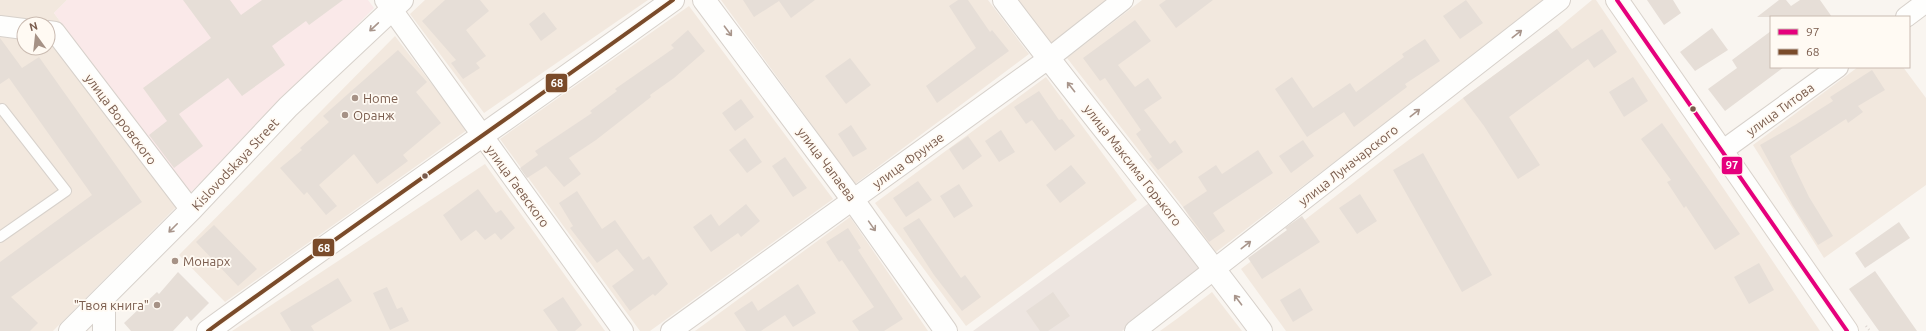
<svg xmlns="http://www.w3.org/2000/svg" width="1926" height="331" viewBox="0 0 1926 331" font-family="Ubuntu,sans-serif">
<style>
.residential{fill:#f2e8de;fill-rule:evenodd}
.industrial{fill:#ede5e0}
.medical{fill:#fae9e9}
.building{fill:#e6ded7}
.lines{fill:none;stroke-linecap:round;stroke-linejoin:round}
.service-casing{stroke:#d7d1cb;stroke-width:12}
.minor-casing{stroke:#d7d1cb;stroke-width:22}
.tertiary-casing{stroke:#d7d1cb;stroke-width:24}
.secondary-casing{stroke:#d9d2cb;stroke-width:24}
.path{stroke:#dcd5d0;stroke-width:2.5;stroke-dasharray:1 3;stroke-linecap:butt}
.service{stroke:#fefefd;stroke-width:10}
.minor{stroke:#fefefd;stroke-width:20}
.tertiary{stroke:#fefefd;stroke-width:22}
.secondary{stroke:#fefefd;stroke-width:22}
.bus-1-casing{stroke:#fffaf3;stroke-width:7}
.bus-2-casing{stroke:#fffaf3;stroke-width:7}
.bus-1{stroke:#e5007d;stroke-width:4}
.bus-2{stroke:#7a4b2a;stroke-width:4}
.oneway{stroke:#a8958b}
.poi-dot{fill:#a69286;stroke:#fffaf3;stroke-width:1.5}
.bus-dot{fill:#7a5c4d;stroke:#fffaf3;stroke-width:1.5}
.labels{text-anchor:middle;stroke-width:3.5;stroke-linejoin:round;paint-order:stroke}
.poi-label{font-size:13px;fill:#7a5c4d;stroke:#fffaf3;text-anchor:start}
.street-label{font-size:13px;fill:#7a5c4d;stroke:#fffaf3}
.line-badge{stroke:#fffaf3;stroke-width:1.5}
.badge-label{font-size:11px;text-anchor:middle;font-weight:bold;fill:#fff}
</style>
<rect width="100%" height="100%" fill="#f9f5f0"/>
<!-- residential -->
<path class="residential" d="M0,0H67L54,13L188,195L53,331H0ZM24,24H48V48H24Z
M425,0H648L484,113L410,14Z
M721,0H988L1029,54L855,184Z
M1017,0H1107L1050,45Z
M1142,0H1547L1216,252L1206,244L1183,207L1067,58Z
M1592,0H1596L1820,331H1286L1241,269L1463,98L1557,29Z
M689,6L833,199L650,331H640L500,139Z
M395,36L467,130L225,302L179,255Z
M1858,67H1903L1926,98V185L1824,258L1753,145Z
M1046,77L1137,200L966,326L875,203Z
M485,164L605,331H232Z
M850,217L928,331H695L706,323Z
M1212,292L1242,331H1160L1178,318Z"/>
<!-- industrial -->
<path class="industrial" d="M1149,203L1201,270L1122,331H973Z"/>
<!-- medical -->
<path class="medical" d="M67,0H368L374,8L188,195L54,13Z"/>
<!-- building -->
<path class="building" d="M183,0H230L241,15L262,0H343L309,25L306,21L272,46L285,65L242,96L228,78L179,114L203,146L174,168L149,135L167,121L143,88L211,38Z
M445,0H480L489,11L466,30L486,56L476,63L480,68L463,79L451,63L456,60L422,21Z
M743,0H815L791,18L779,1L754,17Z
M958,0H968L990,32L992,30L1009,51L937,103L926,86L976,48L949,6Z
M1166,0H1213L1176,28L1159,5Z
M1466,0L1483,23L1460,39L1443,16Z
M1647,0H1673L1681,13L1664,25Z
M1779,0H1786L1791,6L1800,0H1820L1832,17H1757Z
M544,12L557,29L541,41L529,24Z
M1135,20L1151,41L1118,65L1135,87L1148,78L1162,98L1144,110L1170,144L1175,140L1183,152L1158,170L1149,159L1152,157L1136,134L1141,130L1105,78L1100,81L1083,58Z
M1712,28L1728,50L1695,71L1680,52Z
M1557,29L1572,49L1602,29L1617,52L1594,68L1588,59L1509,117L1540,165L1518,179L1484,126L1463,98Z
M688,30L705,51L674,78L650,95L651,97L596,140L569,158L581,174L564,187L546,166L527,178L520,168L538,155L535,151L592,113L590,111L617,91L615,89L674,48L671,45Z
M1771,31V67H1784L1725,111L1708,89L1737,68L1732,60Z
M0,38L22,68L39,57L142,202L11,297L38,323L30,331H0V262L92,195L9,78L0,84Z
M1425,39L1440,61L1405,84L1407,87L1354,127L1344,112L1307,137L1275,89L1292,77L1313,108L1350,83L1356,92L1404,57L1402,54Z
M398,50L427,82L416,92L441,123L403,155L408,161L377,184L354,154L319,185L337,206L326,215L307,192L304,195L280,168L302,150L300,148L329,122L323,116Z
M850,58L871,85L846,104L825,76Z
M1872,70L1885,90L1858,106L1863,112L1848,123L1846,119L1790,156L1792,160H1791L1809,197L1833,236L1818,245L1793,206L1760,145L1795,125L1833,101L1830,97Z
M1633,77L1648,101L1624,117L1609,92Z
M1039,91L1059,120L1062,119L1075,136L1055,151L1032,120L1026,124L1014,107Z
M741,99L754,117L735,131L722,113Z
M1662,123L1740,234L1715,250L1686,206L1684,208L1667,182L1671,180L1641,139Z
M851,125L867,149L853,157L838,134Z
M1001,130L1015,152L999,162L985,141Z
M968,136L982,156L963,170L949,149Z
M745,138L762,162L747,173L729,150Z
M1303,140L1314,156L1291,173L1279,156Z
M1258,150L1273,173L1213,213L1225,231L1209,242L1183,207L1207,191L1198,177L1216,165L1222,174Z
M1423,153L1492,275L1462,292L1393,170Z
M785,157L807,188L793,197L772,166Z
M1071,165L1086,183L1060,203L1046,185Z
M918,181L932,200L906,217L893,198Z
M959,184L973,206L954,218L940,196Z
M478,189L496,213L501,210L515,228L501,240L495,233L485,240L476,230L461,241L443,215Z
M577,191L602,229L615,220L643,260L649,256L668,284L655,296L653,294L630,311L612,286L634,270L617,249L597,263L570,228L573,226L559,203Z
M1360,194L1377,221L1357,234L1339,208Z
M746,204L760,221L741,237L738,233L711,252L693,227L711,214L719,226Z
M1302,216L1320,242L1262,279L1248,258L1287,230L1285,228Z
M919,218L961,278L965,275L981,297L962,311L934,275L903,228Z
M1899,222L1910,238L1865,268L1855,253Z
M214,225L257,269L238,286L196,242Z
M848,228L861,248L858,250L903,319L884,331H859L852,321L874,307L842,260L839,262L826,242Z
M1759,263L1774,290L1749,304L1734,277Z
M1875,271L1917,331H1879L1849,289Z
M178,272L209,303L191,321L187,316L173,331H131L124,323L157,292L159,294Z
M338,278L352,301L311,326L314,331H291L280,313Z
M798,284L816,313L793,327L785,315L761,331H746L734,313L752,301L758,311Z
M387,287L397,309L402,307L409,321L390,330L373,293Z
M1300,288L1313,310L1293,322L1280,300Z
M1053,292L1070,316L1048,331H1040L1026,311Z
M563,297L582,325L575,331H558L543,310Z"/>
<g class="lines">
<!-- service casing -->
<g class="service-casing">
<path id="service" d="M0,237L66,191L2,109"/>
</g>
<!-- minor casing -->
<g class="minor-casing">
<path id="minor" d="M385,0L623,331
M1906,17L1926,2
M0,26L24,29
M48,31L55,32L191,210
M1722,151L1838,67
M671,331L1048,59L1123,0
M1135,331L1560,0"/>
</g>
<!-- tertiary casing -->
<g class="tertiary-casing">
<path id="tertiary" d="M704,0L853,200L946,331
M1004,0C1088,112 1178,219 1261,331
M104,297V331
M70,331L191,210L288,107L402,0
M208,331C362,219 519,111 673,0"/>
</g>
<!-- secondary casing -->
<g class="secondary-casing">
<path id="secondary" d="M1617,0L1847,331"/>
</g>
<!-- path -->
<path class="path" d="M1866,326L1870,331"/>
<!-- service -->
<use href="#service" class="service"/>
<!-- minor -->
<use href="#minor" class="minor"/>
<!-- tertiary -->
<use href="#tertiary" class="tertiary"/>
<!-- secondary -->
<use href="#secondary" class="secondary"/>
<!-- bus-1 casing -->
<g class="bus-1-casing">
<path id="bus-1" d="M1617,0L1847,331"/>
</g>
<!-- bus-2 casing -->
<g class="bus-2-casing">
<path id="bus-2" d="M208,331C362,219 519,111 673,0"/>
</g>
<!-- bus-1 -->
<use href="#bus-1" class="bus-1"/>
<!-- bus-2 -->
<use href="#bus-2" class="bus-2"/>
</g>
<!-- one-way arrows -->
<defs><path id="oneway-shaft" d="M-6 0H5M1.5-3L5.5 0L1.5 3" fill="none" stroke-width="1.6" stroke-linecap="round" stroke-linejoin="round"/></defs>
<g class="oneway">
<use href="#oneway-shaft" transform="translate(374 27) rotate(137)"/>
<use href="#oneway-shaft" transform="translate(728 31) rotate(53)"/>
<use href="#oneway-shaft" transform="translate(1517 34) rotate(-38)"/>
<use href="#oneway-shaft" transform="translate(1071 87) rotate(-128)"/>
<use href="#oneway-shaft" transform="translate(1415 113) rotate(-38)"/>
<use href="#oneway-shaft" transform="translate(872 226) rotate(55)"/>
<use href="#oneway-shaft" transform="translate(173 228) rotate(135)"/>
<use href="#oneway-shaft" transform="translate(1246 245) rotate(-38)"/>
<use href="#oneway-shaft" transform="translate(1238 300) rotate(-127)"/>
</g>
<!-- markers -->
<g class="poi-dot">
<circle cx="355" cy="98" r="4"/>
<circle cx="345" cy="115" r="4"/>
<circle cx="175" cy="261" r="4"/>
<circle cx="157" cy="305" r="4"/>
</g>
<g class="bus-dot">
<circle cx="1693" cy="109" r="3.5"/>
<circle cx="425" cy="176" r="3.5"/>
</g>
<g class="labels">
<!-- poi labels -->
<g class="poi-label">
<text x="363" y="103">Home</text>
<text x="353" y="120">Оранж</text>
<text x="183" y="266">Монарх</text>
<text x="149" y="310" text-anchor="end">"Твоя книга"</text>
</g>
<!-- street labels -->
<g class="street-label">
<text transform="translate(1780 109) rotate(-36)" y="5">улица Титова</text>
<text transform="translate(121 119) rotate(53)" y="5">улица Воровского</text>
<text transform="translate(908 160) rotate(-36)" y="5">улица Фрунзе</text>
<text transform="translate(235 164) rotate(-47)" y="5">Kislovodskaya Street</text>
<text transform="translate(827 164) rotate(53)" y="5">улица Чапаева</text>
<text transform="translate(1133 165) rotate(52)" y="5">улица Максима Горького</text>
<text transform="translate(1348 165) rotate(-38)" y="5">улица Луначарского</text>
<text transform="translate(518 186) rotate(54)" y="5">улица Гаевского</text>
</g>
</g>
<g class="line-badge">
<rect x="545" y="73" width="23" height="20" rx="4" fill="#7a4b2a"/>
<rect x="1721" y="156" width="22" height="19" rx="4" fill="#e5007d"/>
<rect x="312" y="238" width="23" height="19" rx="4" fill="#7a4b2a"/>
</g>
<g class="badge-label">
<text x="557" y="87">68</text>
<text x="1732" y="169">97</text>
<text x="324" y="252">68</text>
</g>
<!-- legend -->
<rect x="1770" y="16" width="140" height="52" fill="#fffaf3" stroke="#cabbb1"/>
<rect x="1778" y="29" width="20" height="6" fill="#e5007d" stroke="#cabbb1"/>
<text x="1806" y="36" font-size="12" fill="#7a5c4d">97</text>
<rect x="1778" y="49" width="20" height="6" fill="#7a4b2a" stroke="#cabbb1"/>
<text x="1806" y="56" font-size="12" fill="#7a5c4d">68</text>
<!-- north arrow -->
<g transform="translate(36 36) rotate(345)"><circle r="19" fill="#fffaf3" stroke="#cabbb1"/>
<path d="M0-3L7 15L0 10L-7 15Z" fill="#a69286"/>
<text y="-6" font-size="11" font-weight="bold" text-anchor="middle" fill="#7a5c4d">N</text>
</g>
</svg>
